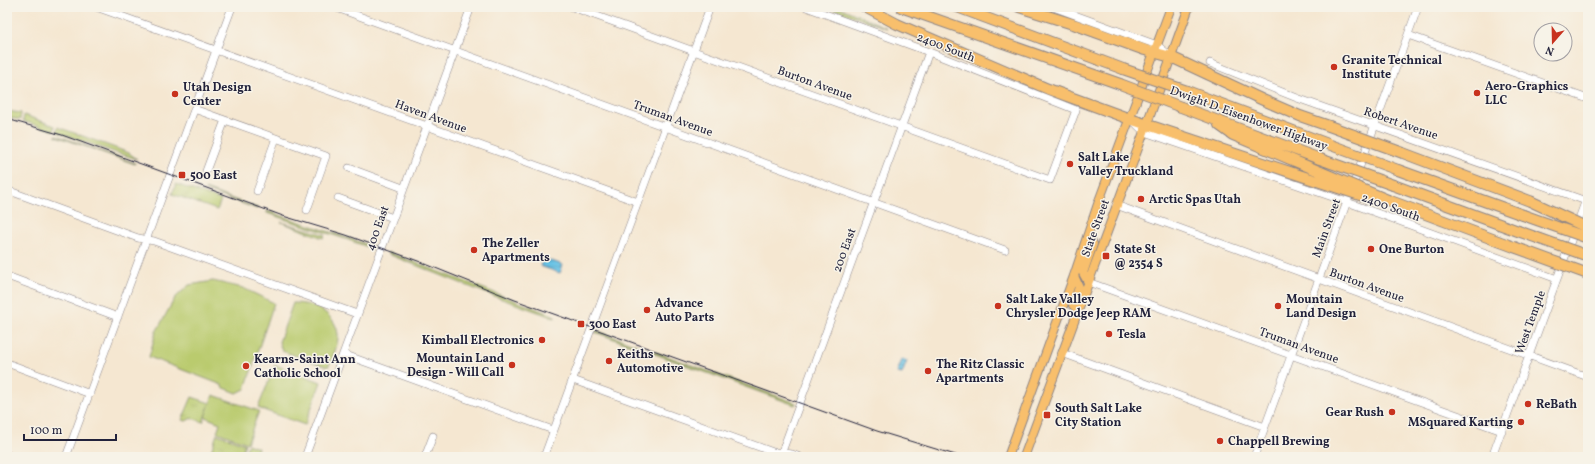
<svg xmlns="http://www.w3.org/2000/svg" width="1595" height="464" viewBox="0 0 1595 464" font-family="Vollkorn,serif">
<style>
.grass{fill:url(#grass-tufts);stroke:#6e7654}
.garden{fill:#bacb6e;stroke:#6e7654}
.water{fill:url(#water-rules);stroke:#457290}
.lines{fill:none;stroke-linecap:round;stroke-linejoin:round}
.minor-casing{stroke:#8c8486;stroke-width:8}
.major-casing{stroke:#8c8486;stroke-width:10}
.highway-casing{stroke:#8c8486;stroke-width:12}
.minor{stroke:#fff;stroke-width:7}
.major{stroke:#f8bf6c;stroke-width:8}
.highway{stroke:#f8bf6c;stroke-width:10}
.tram{stroke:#22223b;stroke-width:1}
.highway-bridge-casing{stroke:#8c8486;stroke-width:12;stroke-linecap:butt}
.highway-bridge{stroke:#f8bf6c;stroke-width:10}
.poi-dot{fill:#c8321e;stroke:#f7f3e8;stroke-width:1.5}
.labels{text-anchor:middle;stroke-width:3;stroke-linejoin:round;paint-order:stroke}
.street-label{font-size:12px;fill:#22223b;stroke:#f7f3e8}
.poi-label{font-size:12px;font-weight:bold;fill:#22223b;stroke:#f7f3e8;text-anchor:start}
</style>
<defs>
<pattern id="grass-tufts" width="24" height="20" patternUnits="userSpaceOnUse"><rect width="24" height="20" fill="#bacb6e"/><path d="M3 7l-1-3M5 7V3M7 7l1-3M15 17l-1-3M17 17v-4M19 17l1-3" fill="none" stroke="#a0ae60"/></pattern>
<pattern id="water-rules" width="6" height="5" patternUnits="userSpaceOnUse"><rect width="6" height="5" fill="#68c3e6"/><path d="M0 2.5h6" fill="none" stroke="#5aa7c6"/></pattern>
</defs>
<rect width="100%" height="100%" fill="#f7f3e8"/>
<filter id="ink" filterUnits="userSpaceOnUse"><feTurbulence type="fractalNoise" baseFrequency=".025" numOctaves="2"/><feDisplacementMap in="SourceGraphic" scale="8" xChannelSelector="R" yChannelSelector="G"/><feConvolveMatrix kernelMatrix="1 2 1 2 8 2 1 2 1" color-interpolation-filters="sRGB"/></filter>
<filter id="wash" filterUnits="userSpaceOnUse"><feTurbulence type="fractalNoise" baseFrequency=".012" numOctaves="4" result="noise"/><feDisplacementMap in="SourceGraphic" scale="16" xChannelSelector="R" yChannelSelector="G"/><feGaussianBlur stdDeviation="0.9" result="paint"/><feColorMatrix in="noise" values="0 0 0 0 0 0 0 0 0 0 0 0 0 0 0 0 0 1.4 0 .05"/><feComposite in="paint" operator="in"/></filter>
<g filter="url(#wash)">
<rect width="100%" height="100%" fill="#f5e7d1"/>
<!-- grass -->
<path class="grass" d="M827,7H839L887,28Z
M176,184L221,200L217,210L172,194Z
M192,397L210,403L203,422L192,418L186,421L182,420Z
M217,434L245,444L240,457L228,452L220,455L211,451Z
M248,444L258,448L255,456L245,452Z"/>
<!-- garden -->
<path class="garden" d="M7,111L21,113L20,120L7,117Z
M24,115L55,126L54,131L23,121Z
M58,127L129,153L137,159L114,152L57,132Z
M56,135L135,163V164L56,136Z
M205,189L258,208L257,209L205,190Z
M267,211L375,247L374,249C339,236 303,226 267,213Z
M281,222L325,235L323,238Z
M388,252L555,316V318L488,294L388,254Z
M213,281L243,288L274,303L245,389L237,393L222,387V385L149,357L156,332L175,298L189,285Z
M293,303C312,303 335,312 338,334C339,345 332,358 328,367L282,351L279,342Z
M595,330L796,403L795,405L595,332Z
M275,365L321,382L305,425L258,408Z
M213,395L259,411L247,443L217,432L220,423L205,417Z"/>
<!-- water -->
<path class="water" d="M543,258L563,265L560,273L540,266Z
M902,359L907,361L902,374L897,373Z"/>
</g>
<g filter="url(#ink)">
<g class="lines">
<!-- minor casing -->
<g class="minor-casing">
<path id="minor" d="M96,7L638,202
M334,7L1005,250
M572,7L1050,180L1076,110L929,52L806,7
M1053,7L1157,45L1169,55
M1408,35L1588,99
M1210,63L1297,98L1586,201
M194,109L326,156L307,210
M1133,121L1144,132L1153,135L1347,202L1557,279
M349,168L403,188
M206,171L225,120
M7,190L138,238L154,241L357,314
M257,191L276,138
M338,198L393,218
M1116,205L1588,377
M7,276L118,317
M1088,282L1502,431
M1062,353L1265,427
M343,354L553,430
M7,363L90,394
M573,380L773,452L792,454L800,457
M66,457L232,7
M305,457L471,7
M425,457L433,436
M544,457L710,7
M780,457L929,52
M1254,457L1418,7
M1492,457L1588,194"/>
</g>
<!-- major casing -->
<g class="major-casing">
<path id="major" d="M1088,236L1093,244L1083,273L1088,282
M1074,276L1079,287L1073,305L1078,310
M7,456L11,457
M1008,457L1074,276L1099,201L1171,7
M1024,457L1144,132L1189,7"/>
</g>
<!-- highway casing -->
<g class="highway-casing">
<path id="highway" d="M865,7L897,24L1048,89L1130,119L1317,181
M901,7L1120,84
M957,7L1123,69
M1019,7L1076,25L1145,50L1171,57L1263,100L1300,116L1329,126
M1187,91L1328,144
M1181,107L1320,159
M1219,125L1233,135L1321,172
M1403,153L1530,201
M1398,170L1523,215
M1393,185L1518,231
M1388,200L1514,247"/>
</g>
<!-- minor -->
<use href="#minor" class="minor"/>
<!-- major -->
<use href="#major" class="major"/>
<!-- highway -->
<use href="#highway" class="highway"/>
<!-- tram -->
<path class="tram" d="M7,119L62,135L283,216L346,235L418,261L515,300L877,431L962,457"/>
<!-- highway-bridge casing -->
<g class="highway-bridge-casing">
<path id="highway-bridge" d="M1123,69L1187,91
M1120,84L1181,107
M1329,126L1403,153
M1328,144L1398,170
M1320,159L1393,185
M1321,172L1388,200
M1317,181L1369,198
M1530,201L1588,228
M1523,215L1588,238
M1518,231L1588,256
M1514,247L1588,274"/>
</g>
<!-- highway-bridge -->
<use href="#highway-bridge" class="highway-bridge"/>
</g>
</g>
<!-- markers -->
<g class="poi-dot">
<circle cx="1334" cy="67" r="4"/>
<circle cx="1477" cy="93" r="4"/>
<circle cx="175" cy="94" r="4"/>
<circle cx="1070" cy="164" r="4"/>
<rect x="178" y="171" width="8" height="8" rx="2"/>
<circle cx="1141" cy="199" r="4"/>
<circle cx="1371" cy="249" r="4"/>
<circle cx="474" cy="250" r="4"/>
<rect x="1102" y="252" width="8" height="8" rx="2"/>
<circle cx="998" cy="306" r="4"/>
<circle cx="1278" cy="306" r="4"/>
<circle cx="647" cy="310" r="4"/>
<rect x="577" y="320" width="8" height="8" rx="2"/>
<circle cx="1109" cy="334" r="4"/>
<circle cx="542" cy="340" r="4"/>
<circle cx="609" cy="361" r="4"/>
<circle cx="512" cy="365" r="4"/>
<circle cx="246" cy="366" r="4"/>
<circle cx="928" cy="371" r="4"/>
<circle cx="1528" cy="404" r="4"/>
<circle cx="1392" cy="412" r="4"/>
<rect x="1043" y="411" width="8" height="8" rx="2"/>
<circle cx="1521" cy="422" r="4"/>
<circle cx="1220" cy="441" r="4"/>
</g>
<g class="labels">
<!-- street labels -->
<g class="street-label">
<text transform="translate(946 47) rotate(21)" y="4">2400 South</text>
<text transform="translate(815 83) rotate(20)" y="4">Burton Avenue</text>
<text transform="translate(431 116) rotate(20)" y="4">Haven Avenue</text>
<text transform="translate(673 118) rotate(20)" y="4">Truman Avenue</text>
<text transform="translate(1249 118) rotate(20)" y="4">Dwight D. Eisenhower Highway</text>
<text transform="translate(1401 123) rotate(19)" y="4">Robert Avenue</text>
<text transform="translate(1391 207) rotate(20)" y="4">2400 South</text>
<text transform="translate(377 228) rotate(-70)" y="4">400 East</text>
<text transform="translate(1095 228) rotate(-70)" y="4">State Street</text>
<text transform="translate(1326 228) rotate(-70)" y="4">Main Street</text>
<text transform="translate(844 250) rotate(-70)" y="4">200 East</text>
<text transform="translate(1367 285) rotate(20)" y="4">Burton Avenue</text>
<text transform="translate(1530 322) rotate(-70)" y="4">West Temple</text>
<text transform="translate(1299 345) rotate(20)" y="4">Truman Avenue</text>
</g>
<!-- poi labels -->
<g class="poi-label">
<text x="1342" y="64">Granite Technical<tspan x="1342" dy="14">Institute</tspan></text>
<text x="1485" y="90">Aero-Graphics<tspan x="1485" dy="14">LLC</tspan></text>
<text x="183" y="91">Utah Design<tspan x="183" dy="14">Center</tspan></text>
<text x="1078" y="161">Salt Lake<tspan x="1078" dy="14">Valley Truckland</tspan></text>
<text x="190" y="179">500 East</text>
<text x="1149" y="203">Arctic Spas Utah</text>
<text x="482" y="247">The Zeller<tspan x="482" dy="14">Apartments</tspan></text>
<text x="1114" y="253">State St<tspan x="1114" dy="14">@ 2354 S</tspan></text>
<text x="1379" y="253">One Burton</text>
<text x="1006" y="303">Salt Lake Valley<tspan x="1006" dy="14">Chrysler Dodge Jeep RAM</tspan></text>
<text x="1286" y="303">Mountain<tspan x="1286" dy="14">Land Design</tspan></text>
<text x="655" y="307">Advance<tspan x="655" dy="14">Auto Parts</tspan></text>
<text x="589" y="328">300 East</text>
<text x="1117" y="338">Tesla</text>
<text x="534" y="344" text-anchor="end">Kimball Electronics</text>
<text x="617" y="358">Keiths<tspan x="617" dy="14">Automotive</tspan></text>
<text x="504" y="362" text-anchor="end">Mountain Land<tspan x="504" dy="14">Design - Will Call</tspan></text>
<text x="254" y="363">Kearns-Saint Ann<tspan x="254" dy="14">Catholic School</tspan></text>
<text x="936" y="368">The Ritz Classic<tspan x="936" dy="14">Apartments</tspan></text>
<text x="1536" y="408">ReBath</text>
<text x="1055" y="412">South Salt Lake<tspan x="1055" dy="14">City Station</tspan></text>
<text x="1384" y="416" text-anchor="end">Gear Rush</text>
<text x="1513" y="426" text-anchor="end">MSquared Karting</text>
<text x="1228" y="445">Chappell Brewing</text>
</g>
</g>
<!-- margin -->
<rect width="1595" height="464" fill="none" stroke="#f7f3e8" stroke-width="24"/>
<!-- north arrow -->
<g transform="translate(1553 42) rotate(200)"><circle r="19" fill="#f7f3e8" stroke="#a29fa3"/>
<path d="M0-3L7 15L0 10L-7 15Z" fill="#c8321e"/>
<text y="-6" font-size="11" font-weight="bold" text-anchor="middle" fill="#22223b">N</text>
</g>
<!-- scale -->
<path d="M24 434v6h92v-6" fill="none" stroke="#22223b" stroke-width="2"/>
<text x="30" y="434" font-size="12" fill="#22223b" stroke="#f7f3e8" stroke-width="3" paint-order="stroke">100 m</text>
</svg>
